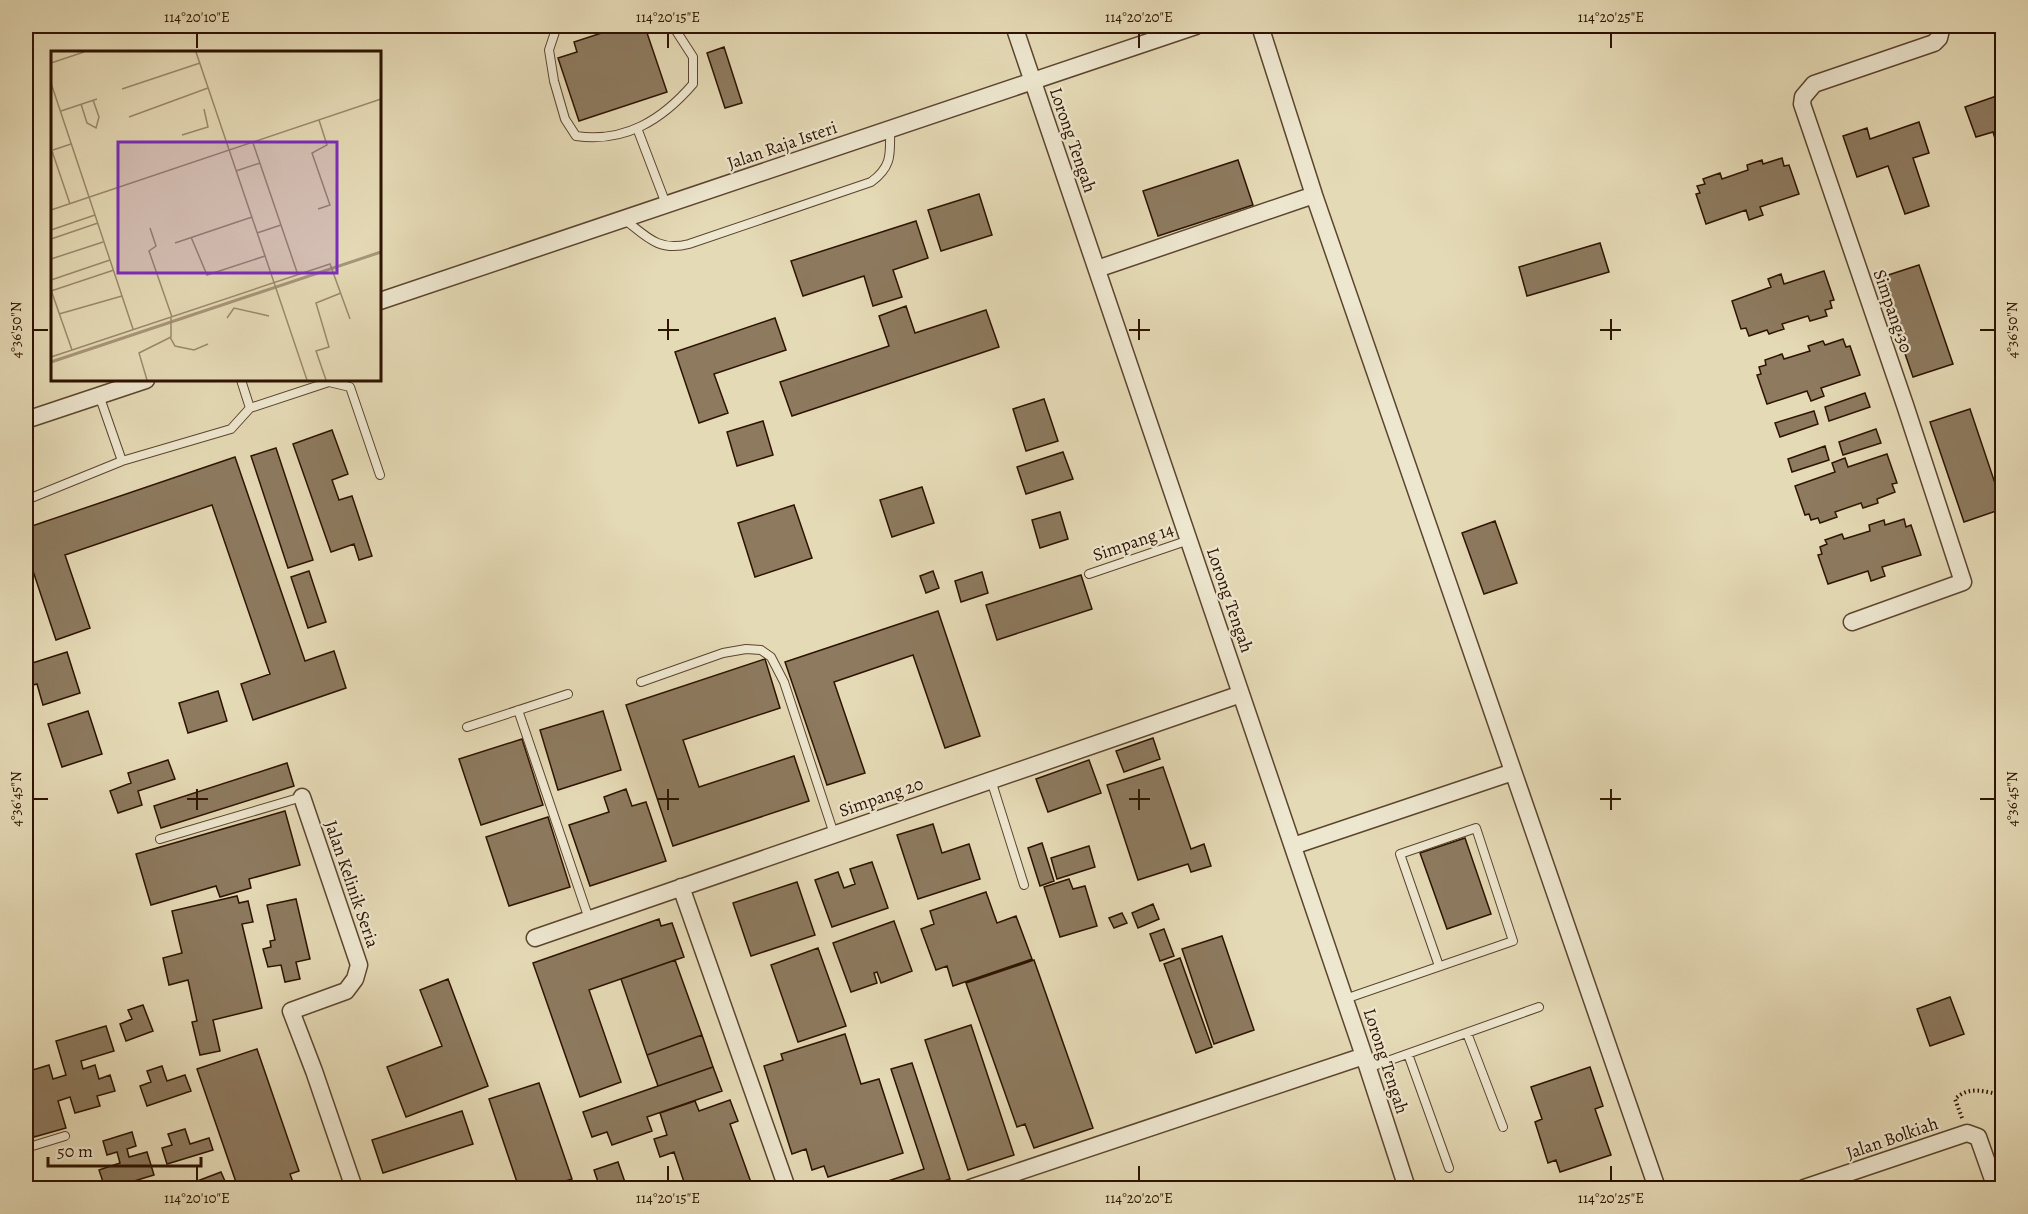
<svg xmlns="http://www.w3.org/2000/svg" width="2028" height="1214" viewBox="0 0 2028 1214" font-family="Alegreya,serif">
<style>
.building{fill:#8d7a5f;stroke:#2d1300;stroke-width:1.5}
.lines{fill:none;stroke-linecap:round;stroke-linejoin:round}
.service-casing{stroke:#5b452e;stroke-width:10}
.minor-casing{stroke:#5b452e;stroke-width:19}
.path{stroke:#2d1300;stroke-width:4;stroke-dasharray:1.5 3;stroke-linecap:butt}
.service{stroke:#eee7d0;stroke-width:8}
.minor{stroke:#eee7d0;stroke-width:16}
.ticks{fill:none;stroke:#2d1300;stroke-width:2}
.labels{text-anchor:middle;stroke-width:4.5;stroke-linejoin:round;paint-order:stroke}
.street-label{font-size:18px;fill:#2d1300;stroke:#eee7d0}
.inset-river{fill:none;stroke:#a69678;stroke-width:3}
.inset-road{fill:none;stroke:#9b8a6d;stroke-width:1.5}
.view{fill:#7b2cbf;fill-opacity:0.15;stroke:#7b2cbf;stroke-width:3}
.inset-edge{fill:none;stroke:#2d1300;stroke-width:3}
.neatline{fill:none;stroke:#2d1300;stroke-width:2}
.ticks-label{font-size:15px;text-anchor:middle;fill:#2d1300}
</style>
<rect width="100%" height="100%" fill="#e5dab6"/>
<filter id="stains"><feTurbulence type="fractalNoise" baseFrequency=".00333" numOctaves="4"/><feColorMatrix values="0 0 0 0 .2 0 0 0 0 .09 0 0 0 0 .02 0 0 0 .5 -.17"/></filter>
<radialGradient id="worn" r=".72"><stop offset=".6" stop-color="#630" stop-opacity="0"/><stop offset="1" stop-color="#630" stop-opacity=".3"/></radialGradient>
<!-- building -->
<path class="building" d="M623,26H634L636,30L645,27L667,92L579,121L558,58L577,52L574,42Z
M724,47L742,103L725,108L707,53Z
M2002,94V161L1993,132L1976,137L1965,107Z
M1919,122L1929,153L1913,158L1929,206L1905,214L1888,166L1857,177L1843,136L1867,128L1870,139Z
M1782,158L1784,166L1789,165L1799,194L1760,207L1763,215L1749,220L1746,210L1706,224L1696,194L1700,193L1697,186L1705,184L1703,179L1720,173L1722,179L1748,170L1747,165L1762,160L1763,164Z
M1238,160L1253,205L1158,236L1143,191Z
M979,194L992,235L941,251L928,210Z
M916,221L928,258L893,270L902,297L873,306L864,276L803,296L791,261Z
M1600,243L1609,272L1527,296L1519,267Z
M1919,265L1953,364L1913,377L1879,278Z
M1824,271L1834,300L1830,301L1832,308L1825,310L1827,316L1810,321L1808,316L1782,324L1784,329L1769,334L1767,330L1749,336L1746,328L1741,329L1732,301L1771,287L1768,279L1781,274L1784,284Z
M906,306L915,333L986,310L999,347L792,416L780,382L889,346L879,316Z
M775,318L786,350L714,374L728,413L699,423L675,352Z
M1843,339L1846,347L1850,346L1860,375L1821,388L1824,396L1811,401L1807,391L1767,404L1757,375L1761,374L1759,367L1766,365L1765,360L1782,354L1784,359L1810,351L1808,346L1823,341L1825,345Z
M1865,393L1870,407L1829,421L1825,407Z
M1044,399L1058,441L1026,451L1013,409Z
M1970,409L2002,504V509L1964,522L1930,422Z
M1814,411L1818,424L1780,437L1775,423Z
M763,421L773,455L737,466L727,432Z
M1876,429L1881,443L1843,455L1839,442Z
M332,430L348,474L332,480L339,500L352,496L372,556L359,560L354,544L331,552L293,444Z
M1825,446L1829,460L1792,472L1788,459Z
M276,448L313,560L288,568L251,456Z
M1063,452L1073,479L1026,494L1017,467Z
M1887,454L1897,483L1892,484L1895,492L1877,499L1878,503L1863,508L1861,503L1835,512L1837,517L1820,523L1818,518L1811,520L1809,514L1805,515L1795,486L1835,472L1832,463L1845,458L1848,467Z
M235,457L305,661L334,651L346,688L253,720L241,684L270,674L212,505L65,555L90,628L56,640L26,550V528Z
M922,487L934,523L892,537L880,500Z
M794,505L812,558L755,577L738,523Z
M1060,512L1068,539L1040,548L1032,520Z
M1904,519L1906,527L1911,525L1921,555L1882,567L1885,576L1871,581L1868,571L1828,584L1818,555L1822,554L1820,547L1827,544L1825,540L1842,534L1844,539L1870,531L1869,525L1884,520L1885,525Z
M1495,521L1517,583L1484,594L1462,533Z
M309,571L326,622L308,628L291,577Z
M933,571L939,588L926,593L920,576Z
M982,572L988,593L961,602L955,581Z
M1081,575L1092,609L997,640L986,605Z
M938,611L980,736L945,748L913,655L834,682L865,773L827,785L785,662Z
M67,652L80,693L43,705L37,684L29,686L26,675V665Z
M765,659L780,708L683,740L699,787L794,756L809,801L673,846L626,705Z
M218,691L227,721L188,733L179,703Z
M88,711L102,754L62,767L48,724Z
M603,711L621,770L558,790L540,730Z
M1153,738L1160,759L1124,772L1116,751Z
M522,739L543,805L481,825L459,759Z
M168,760L175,779L138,791L142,805L118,813L110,791L131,783L128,773Z
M1089,760L1101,793L1048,812L1036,779Z
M287,763L294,786L161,828L154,806Z
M1163,767L1191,849L1204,844L1211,866L1191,872L1188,864L1138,880L1107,785Z
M626,789L632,806L646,802L666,861L590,886L569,825L609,812L604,797Z
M285,811L300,865L249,879L251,888L220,897L216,886L151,905L136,854Z
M548,817L570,887L509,906L486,837Z
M933,824L942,853L969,844L980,879L918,899L897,835Z
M1465,838L1491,914L1447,929L1420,853Z
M1042,843L1054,881L1040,886L1028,848Z
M1089,846L1095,867L1057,879L1051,858Z
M872,862L888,908L832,927L815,880L838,872L844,888L855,884L850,869Z
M1069,879L1073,889L1085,886L1097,926L1060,937L1044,887Z
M797,882L815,935L751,956L733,903Z
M986,892L997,923L1016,916L1032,959L953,986L947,966L936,970L921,929L934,924L930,911Z
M237,896L239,903L248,901L253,922L242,924L262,1008L213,1020L220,1051L200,1055L192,1022L197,1021L188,980L169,985L163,958L182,953L172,911Z
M296,899L310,959L296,962L300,979L285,982L281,965L268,967L263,949L271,947L270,941L275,940L267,905Z
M1153,904L1159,919L1138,928L1132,913Z
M1122,913L1127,923L1114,928L1109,918Z
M659,919L661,926L672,923L684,957L589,990L621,1082L580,1097L533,963Z
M894,921L912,971L881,983L877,972L874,973L877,983L851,992L833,943Z
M1164,929L1174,956L1160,961L1150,934Z
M1222,936L1254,1030L1214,1044L1182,949Z
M818,948L846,1026L798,1042L771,965Z
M1180,958L1212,1047L1196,1053L1164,964Z
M675,960L702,1035L647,1055L621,979Z
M1034,960L1093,1128L1034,1148L1025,1124L1017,1127L966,983Z
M448,979L488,1086L406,1117L387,1067L442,1046L420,990Z
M1950,997L1964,1034L1930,1046L1917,1009Z
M143,1005L153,1031L126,1041L120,1024L132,1019L128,1010Z
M971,1025L1014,1155L968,1170L925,1040Z
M106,1026L114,1051L81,1061L83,1069L95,1065L99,1079L110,1075L115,1091L97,1096L100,1106L75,1113L70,1097L58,1101L66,1128L34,1137L26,1110V1072L49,1065L53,1079L66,1075L56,1041Z
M845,1034L861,1084L879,1079L903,1153L828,1177L824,1166L812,1170L806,1149L792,1154L764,1066L783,1060L781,1054Z
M702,1035L713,1067L658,1086L647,1055Z
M257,1049L299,1171L290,1174L295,1188H238L197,1069Z
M912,1063L950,1179L922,1188H887L885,1182L924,1169L891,1069Z
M162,1066L167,1081L185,1075L191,1091L147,1106L140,1086L151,1082L147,1071Z
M713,1067L722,1091L647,1117L652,1131L612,1145L607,1132L592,1137L583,1112Z
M1590,1067L1603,1106L1595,1109L1611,1155L1560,1172L1556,1160L1548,1163L1535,1122L1542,1119L1531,1087Z
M539,1083L572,1179L543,1188H519L489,1099Z
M730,1100L738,1121L730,1124L753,1188H686L674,1152L660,1157L654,1139L667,1135L660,1113L695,1101L699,1111Z
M462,1111L473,1144L383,1173L372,1140Z
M185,1129L190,1144L209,1138L213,1150L167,1164L162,1148L172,1145L168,1134Z
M132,1132L136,1146L127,1149L129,1157L147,1152L154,1175L111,1188H105L99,1170L120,1163L117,1152L107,1155L103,1141Z
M618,1162L627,1188H600L594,1170Z
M221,1172L228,1188H179Z"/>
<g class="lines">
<!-- service casing -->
<g class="service-casing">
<path id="service" d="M557,26L549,50L554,81L565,119L576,136C625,143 662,120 693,84V57L673,26
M637,128L666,204
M624,219C646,236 658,252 689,244L871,182C893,166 890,153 890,129
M241,380L250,408
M99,395L122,461
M26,500L122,461L231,429L250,408L329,382L350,387L380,475
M1089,574L1189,540
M641,682L723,653L746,649L761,650L771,657L784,682L834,834
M518,710L589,919
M467,727L568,694
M991,780L1024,885
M160,839L302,797
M1345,999L1513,941L1476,828L1400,854L1439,966
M1467,1033L1503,1127
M1408,1054L1449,1168
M1368,1068L1539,1007
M26,1148L65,1136"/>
</g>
<!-- minor casing -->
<g class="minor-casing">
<path id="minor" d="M1014,26L1364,1056L1407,1188
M1260,26L1314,195L1657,1188
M1097,269L1314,195
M380,301L1196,26
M26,420L146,380
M1852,622L1963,582L1905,405L1802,104L1803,97L1814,84L1934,43L1939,38L1942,26
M302,797L359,965L355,979L346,991L291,1011L314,1071L354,1188
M1293,846L1513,772
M681,887L787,1188
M535,938L1241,694
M970,1188L1364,1056
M1804,1188L1967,1133L1978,1137L1996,1188"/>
</g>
<!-- path -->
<path class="path" d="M1962,1118L1955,1099C1970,1085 1985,1092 2002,1095"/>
<!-- service -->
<use href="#service" class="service"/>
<!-- minor -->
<use href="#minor" class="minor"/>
</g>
<!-- ticks -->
<path class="ticks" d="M197,33V48M668,33V48M1139,33V48M1611,33V48M668,319V340M1139,319V340M1611,319V340M33,330H48M658,330H679M1129,330H1150M1600,330H1621M1980,330H1995M197,789V810M668,789V810M1139,789V810M1611,789V810M33,799H48M187,799H208M658,799H679M1129,799H1150M1600,799H1621M1980,799H1995M197,1166V1181M668,1166V1181M1139,1166V1181M1611,1166V1181"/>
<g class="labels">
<!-- street labels -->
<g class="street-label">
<text transform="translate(1073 140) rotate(71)" y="6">Lorong Tengah</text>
<text transform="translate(782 145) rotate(-19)" y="6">Jalan Raja Isteri</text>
<text transform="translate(1893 311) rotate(71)" y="6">Simpang 30</text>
<text transform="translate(1133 542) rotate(-19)" y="6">Simpang 14</text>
<text transform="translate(1230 600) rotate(71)" y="6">Lorong Tengah</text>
<text transform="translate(881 797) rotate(-19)" y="6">Simpang 20</text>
<text transform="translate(352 884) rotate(71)" y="6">Jalan Kelinik Seria</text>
<text transform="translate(1386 1061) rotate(72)" y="6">Lorong Tengah</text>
<text transform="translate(1892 1138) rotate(-19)" y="6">Jalan Bolkiah</text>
</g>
</g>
<!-- overview -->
<g transform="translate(51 51)">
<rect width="330" height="330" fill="#e5dab6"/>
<path class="inset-river" d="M0,311L330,201"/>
<path class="inset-road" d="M145,1L256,329M0,12L33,1M0,32L82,278M71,38L149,12M30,53L36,72L45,77L48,66L42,49M10,60L46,48M78,66L157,37M131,84L157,76L153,58M202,92L247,224M2,99L20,93M1,100L19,153M185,120L209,112M267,158L279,154L261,102L276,94L268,69M0,159L330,48M99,177L105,195L98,200L121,266M0,179L44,164M206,182L230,174M140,186L156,224L214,205M0,188L47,172M124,192L201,166M0,208L52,191M0,229L59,209M0,239L21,299M0,240L63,219M8,263L71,245M176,267L183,257L218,265M119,286L124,295L143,299L157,293M0,306L279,213L299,268M96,329L88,302L120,286V266M275,329L265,300L278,296L265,252L290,242"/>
<path class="view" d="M67,91H286V222H67Z"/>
<rect width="330" height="330" class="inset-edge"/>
</g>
<!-- margin -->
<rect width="2028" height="1214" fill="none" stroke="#e5dab6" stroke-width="66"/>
<!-- scale -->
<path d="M48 1157v9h153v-9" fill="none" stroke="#2d1300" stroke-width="3"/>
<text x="57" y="1157" font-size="18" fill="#2d1300" stroke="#eee7d0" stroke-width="4.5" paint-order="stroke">50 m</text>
<rect x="33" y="33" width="1962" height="1148" class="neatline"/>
<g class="ticks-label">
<text x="197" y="22">114°20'10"E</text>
<text x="668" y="22">114°20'15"E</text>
<text x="1139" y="22">114°20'20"E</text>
<text x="1611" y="22">114°20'25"E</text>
<text transform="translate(16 330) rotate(-90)" y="5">4°36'50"N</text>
<text transform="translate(2012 330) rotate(-90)" y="5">4°36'50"N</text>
<text transform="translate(16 799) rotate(-90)" y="5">4°36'45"N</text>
<text transform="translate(2012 799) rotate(-90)" y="5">4°36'45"N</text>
<text x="197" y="1203">114°20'10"E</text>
<text x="668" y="1203">114°20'15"E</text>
<text x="1139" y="1203">114°20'20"E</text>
<text x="1611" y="1203">114°20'25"E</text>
</g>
<rect width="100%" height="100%" filter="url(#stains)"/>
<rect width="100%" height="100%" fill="url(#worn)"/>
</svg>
